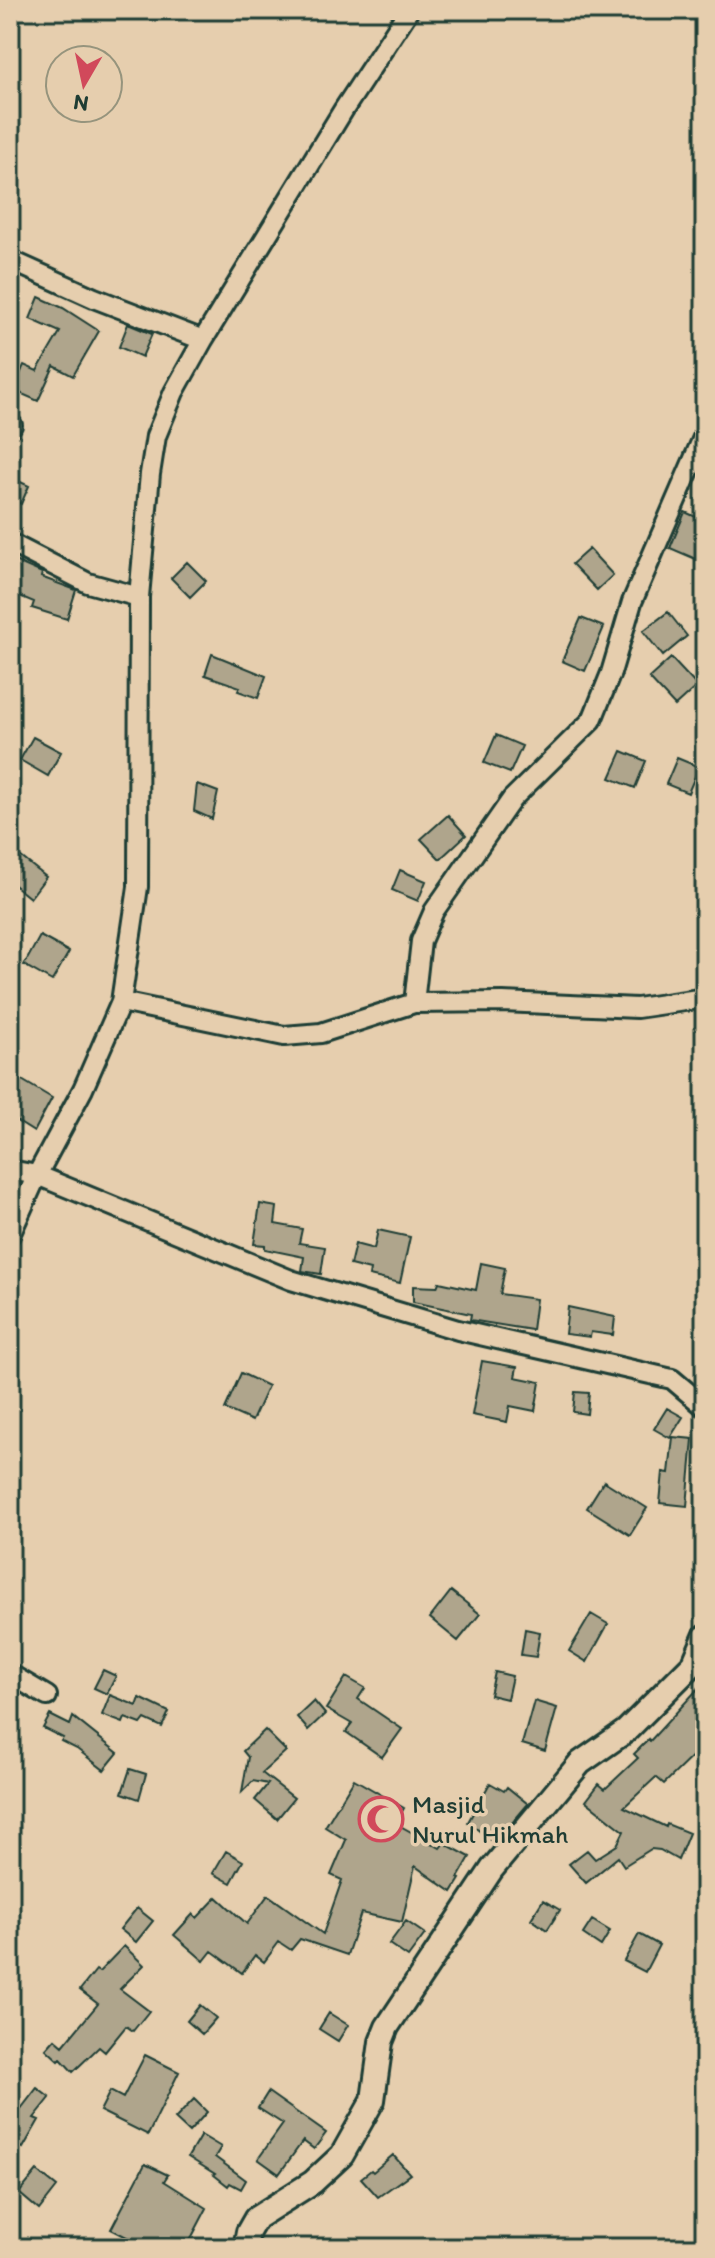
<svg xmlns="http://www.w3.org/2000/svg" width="715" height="2258" viewBox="0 0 715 2258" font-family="Itim,sans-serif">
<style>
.building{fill:#afa58c;stroke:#1f3d34;stroke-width:2}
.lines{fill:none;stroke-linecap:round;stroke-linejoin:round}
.minor-casing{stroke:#1f3d34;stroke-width:24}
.tertiary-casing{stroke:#1f3d34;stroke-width:28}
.minor{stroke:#e6ceae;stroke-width:18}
.tertiary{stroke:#e6ceae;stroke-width:22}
.labels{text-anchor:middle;stroke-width:7;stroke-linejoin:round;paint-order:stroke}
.poi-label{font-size:26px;fill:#1f3d34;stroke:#e6ceae;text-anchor:start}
</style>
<rect width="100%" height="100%" fill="#e6ceae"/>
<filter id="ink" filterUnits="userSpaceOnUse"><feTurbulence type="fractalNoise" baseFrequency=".0125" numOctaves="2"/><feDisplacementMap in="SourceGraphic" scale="16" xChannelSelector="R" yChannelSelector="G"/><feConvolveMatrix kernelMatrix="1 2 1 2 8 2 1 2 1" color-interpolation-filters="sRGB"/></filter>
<g filter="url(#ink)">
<!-- building -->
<path class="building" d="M39,297L63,308L99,331L73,376L54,366L38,401L13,390L24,365L37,371L60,332L30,319Z
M128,324L152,334L142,357L119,347Z
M10,477L29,486L21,504L10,499Z
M685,512L705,521V563L670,548Z
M589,549L613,575L597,590L572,564Z
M10,559L42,573L41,577L76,590L67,619L32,608L34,602L10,592Z
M187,562L206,581L190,597L171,578Z
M668,612L687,636L663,656L643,631Z
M581,618L604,627L585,671L562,661Z
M212,654L266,676L258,698L238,691L240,687L205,675Z
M671,658L697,686L675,706L649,678Z
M496,735L522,746L510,773L484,763Z
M33,737L61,752L48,776L20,760Z
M622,751L646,761L635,788L610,778Z
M677,758L699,767L688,793L666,784Z
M197,784L218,792L212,819L194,811Z
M448,815L466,835L440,859L421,839Z
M10,848L46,877L30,898L10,882Z
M400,870L426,881L418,901L392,890Z
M40,936L69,952L52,981L24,965Z
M10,1073L52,1098L34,1132L10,1117Z
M260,1204L277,1207L275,1224L302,1229L299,1243L325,1247L321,1274L302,1271L304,1257L265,1249V1245L254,1244Z
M378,1230L410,1237L400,1283L369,1276L370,1270L350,1265L355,1244L374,1249Z
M481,1263L505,1268L500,1294L536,1299L532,1330L470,1320L471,1314L413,1302V1286L437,1287L439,1282L476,1290Z
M568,1307L615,1317L613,1335L591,1332L590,1337L565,1334Z
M482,1361L517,1367L515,1377L540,1382L535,1411L510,1406L507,1422L472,1415Z
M241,1373L268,1386L252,1421L225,1409Z
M575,1392L589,1393L587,1414L573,1412Z
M667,1408L683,1417L670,1438L654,1429Z
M673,1437L693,1439L687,1506L660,1503L663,1472L669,1473Z
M604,1481L647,1508L630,1535L587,1508Z
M451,1591L480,1614L458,1641L430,1618Z
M591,1614L608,1624L587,1662L569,1651Z
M525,1629L540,1632L536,1657L521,1655Z
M103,1670L116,1676L107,1694L94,1688Z
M495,1672L512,1676L507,1699L490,1695Z
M346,1677L365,1688L358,1699L402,1729L382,1757L346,1732L352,1724L326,1709Z
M705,1681V1744L664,1784L656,1777L624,1807L666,1827L667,1824L689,1833L678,1860L660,1850L651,1849L624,1866L618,1857L586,1883L569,1864L587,1850L595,1859L617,1845L624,1831L586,1801L599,1784L605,1789L638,1758L634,1754L649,1739L650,1741Z
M110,1695L137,1706L140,1698L169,1712L162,1727L145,1719L141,1724L125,1718L123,1723L102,1715Z
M314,1701L325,1714L308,1730L297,1717Z
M534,1701L557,1708L545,1751L522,1744Z
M50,1715L70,1725L73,1717L118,1753L104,1770L77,1749L61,1741L63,1738L43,1728Z
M265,1730L286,1751L262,1773L294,1798L277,1819L255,1800L268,1784L253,1781L242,1792L248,1757L243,1751Z
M130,1769L146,1774L139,1799L122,1793Z
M354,1779L404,1808L395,1823L440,1848L444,1843L470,1857L458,1878L460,1879L452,1892L415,1866L402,1922L361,1913L347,1955L300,1939L291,1950L279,1942L264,1962L255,1955L242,1973L212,1951L204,1961L174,1935L193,1914L197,1918L217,1897L247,1924L268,1895L323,1934L342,1880L331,1875L346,1840L325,1827Z
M490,1783L504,1791L507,1787L528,1804L495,1843L468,1822Z
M226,1851L243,1861L231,1883L213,1873Z
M543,1900L560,1910L547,1930L531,1919Z
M137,1908L153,1921L136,1942L120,1929Z
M592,1920L610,1931L601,1946L583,1934Z
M406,1921L425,1934L408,1957L389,1944Z
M639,1934L659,1945L645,1972L624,1961Z
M124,1946L144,1965L120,1989L149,2011L133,2031L126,2026L105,2052L99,2047L73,2072L61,2059L59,2061L46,2049L55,2039L63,2046L98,2004L80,1990L96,1970L99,1972Z
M200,2005L216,2018L202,2034L187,2021Z
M329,2013L348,2025L338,2041L319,2029Z
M145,2055L179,2072L148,2135L100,2111L110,2091L123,2098Z
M37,2088L50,2098L34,2118L39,2120L23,2148L10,2140V2104L20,2110Z
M268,2092L326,2133L314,2149L303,2141L279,2174L258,2159L283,2124L258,2108Z
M194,2099L207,2112L189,2132L175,2119Z
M201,2135L221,2147L215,2157L246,2180L241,2189L230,2183L228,2186L214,2175L215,2174L188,2157Z
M393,2155L410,2174L378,2197L361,2178L371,2170L373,2172Z
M145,2164L168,2175L164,2181L207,2208L186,2248H148L111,2229Z
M37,2171L57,2187L39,2210L19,2193Z"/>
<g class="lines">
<!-- minor casing -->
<g class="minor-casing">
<path id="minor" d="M10,260L94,298L203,340
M10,428L12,425
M10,543L88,583L139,597
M121,1002L284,1036L321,1033L414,1003L503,1002L637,1008L705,998
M414,1003L421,941L434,911L512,799L592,720L611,673L632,602L705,433
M10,1170L37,1175L291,1280L458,1330L672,1379L705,1407
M10,1235L37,1175L83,1089L121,1002L138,887L139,597L150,474L156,436L174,392L203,340L344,109L409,10
M10,1674L47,1696"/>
</g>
<!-- tertiary casing -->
<g class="tertiary-casing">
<path id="tertiary" d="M245,2248L248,2232L256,2218L313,2182L342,2155L373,2100L381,2042L387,2027L492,1869L580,1763L626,1731L694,1663L705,1637"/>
</g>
<!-- minor -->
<use href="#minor" class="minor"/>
<!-- tertiary -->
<use href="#tertiary" class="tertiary"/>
</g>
</g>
<!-- icons -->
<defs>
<g id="mosque-ring" transform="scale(2.3)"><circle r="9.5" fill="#e6ceae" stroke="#d1495b" stroke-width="1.5"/><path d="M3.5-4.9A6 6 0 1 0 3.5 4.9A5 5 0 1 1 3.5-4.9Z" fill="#d1495b"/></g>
</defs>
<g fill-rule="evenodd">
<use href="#mosque-ring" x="381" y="1819"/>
</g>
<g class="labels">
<!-- poi labels -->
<g class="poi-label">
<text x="412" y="1813">Masjid<tspan x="412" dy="30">Nurul Hikmah</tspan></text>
</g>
</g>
<!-- margin -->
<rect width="715" height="2258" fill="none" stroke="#e6ceae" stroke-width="40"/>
<rect x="20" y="20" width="675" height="2218" fill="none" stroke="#1f3d34" stroke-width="3" filter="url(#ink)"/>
<!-- north arrow -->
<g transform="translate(84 84) rotate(189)"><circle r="38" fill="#e6ceae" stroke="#96947d" stroke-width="2"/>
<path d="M0-6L14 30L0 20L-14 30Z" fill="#d1495b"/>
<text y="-12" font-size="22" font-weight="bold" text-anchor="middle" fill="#1f3d34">N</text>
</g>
</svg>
